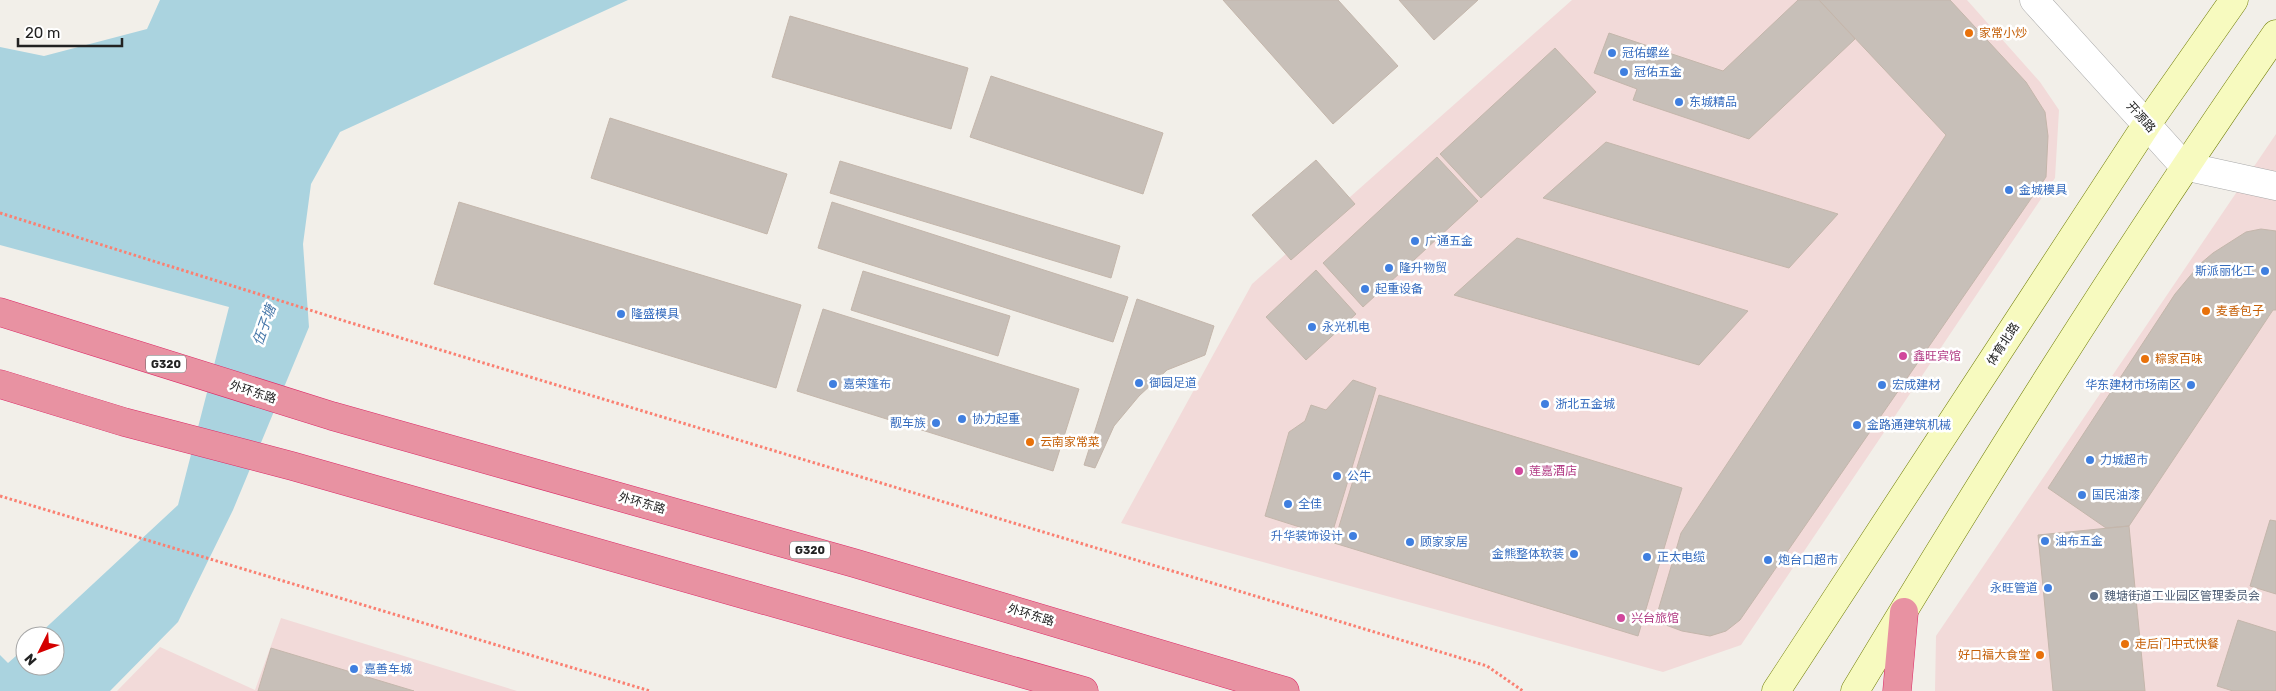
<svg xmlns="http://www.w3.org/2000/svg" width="2276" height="691" viewBox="0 0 2276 691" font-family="Rubik,'Noto Sans SC',sans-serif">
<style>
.commercial{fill:#f2dad9}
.water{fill:#aad3df}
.building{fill:#c7bfb8;stroke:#c4b6ab}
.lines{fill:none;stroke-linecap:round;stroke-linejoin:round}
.street-casing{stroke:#a9a9a9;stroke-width:29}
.secondary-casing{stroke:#707d05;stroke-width:29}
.highway-casing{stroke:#dc2a67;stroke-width:29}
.path{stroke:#fa8072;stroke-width:3;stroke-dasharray:2.5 2.5;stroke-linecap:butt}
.street{stroke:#fff;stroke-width:28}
.secondary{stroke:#f7fabf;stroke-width:28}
.highway{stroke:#e892a2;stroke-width:28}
.food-dot{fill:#e8710a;stroke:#fff;stroke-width:2}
.shop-dot{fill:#3f7fe0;stroke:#fff;stroke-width:2}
.hotel-dot{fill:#d1479c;stroke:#fff;stroke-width:2}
.service-dot{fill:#5c6f8a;stroke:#fff;stroke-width:2}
.labels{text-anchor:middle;stroke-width:5;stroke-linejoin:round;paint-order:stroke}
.shield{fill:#fff;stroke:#646464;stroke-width:1}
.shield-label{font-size:11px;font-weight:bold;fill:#222}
.food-label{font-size:12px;fill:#c56008;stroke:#fff;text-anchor:start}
.shop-label{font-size:12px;fill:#366cbe;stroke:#fff;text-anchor:start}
.street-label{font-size:12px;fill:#222;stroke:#fff}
.hotel-label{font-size:12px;fill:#b23c85;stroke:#fff;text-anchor:start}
.service-label{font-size:12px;fill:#4e5e75;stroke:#fff;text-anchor:start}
.water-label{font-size:14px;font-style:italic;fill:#4a7aab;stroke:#fff}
</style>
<rect width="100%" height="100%" fill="#f2efe9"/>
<!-- commercial -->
<path class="commercial" d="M1572,0H1967L2040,82L2059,110L2055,178L1741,645L1663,672L1121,523L1252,284Z
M2276,134V691H1935L1936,636Z
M281,618L517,691H117L160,647L255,690Z"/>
<!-- water -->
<path class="water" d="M160,0H628L340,132L311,184L303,244L309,327L233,510L178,622L110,691H0V655L8,663L25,648V666H55V636H37L178,505L229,307L0,245V47L44,56L147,29Z"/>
<!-- building -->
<path class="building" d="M1223,0H1338L1398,66L1333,124Z
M1399,0H1478L1434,40Z
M1798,0H1819L1855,39L1749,139L1633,100L1637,89L1594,73L1609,33L1723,71Z
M1819,0H1950L2026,82L2045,112L2048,136L2046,177L1740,620L1726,631L1710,636L1682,631L1655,621L1681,533L1946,135Z
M790,16L968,68L951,129L772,77Z
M1555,48L1596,92L1481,198L1440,154Z
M991,76L1163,133L1143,194L970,137Z
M610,118L787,174L767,234L591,178Z
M1606,142L1838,214L1789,268L1543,198Z
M1437,157L1478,201L1363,307L1323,263Z
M1316,160L1355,204L1291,260L1252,215Z
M840,161L1120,246L1111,278L830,193Z
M459,202L801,305L776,388L434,284Z
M832,202L1128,297L1113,342L818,248Z
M2261,229L2276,231V310H2273L2129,526L2106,528L2048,488L2175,294L2200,264L2213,253L2246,232Z
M1517,238L1748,311L1699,365L1454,295Z
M1316,270L1356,314L1306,360L1266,317Z
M863,271L1010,316L998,356L851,310Z
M1137,299L1214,326L1205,355L1167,370L1139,396L1114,426L1095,468L1084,465Z
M823,309L1079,389L1053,471L797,391Z
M1353,380L1376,388L1331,537L1265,516L1289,432L1305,421L1311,405L1326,410Z
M1379,395L1682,488L1638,636L1334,543Z
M2270,520L2276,521V594L2250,586Z
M2129,526L2145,691H2053L2038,535Z
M2238,620L2276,632V691H2233L2217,686Z
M271,648L414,691H258Z"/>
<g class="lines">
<!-- street casing -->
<g class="street-casing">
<path id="street" d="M2034,0L2184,166L2276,186"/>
</g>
<!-- secondary casing -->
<g class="secondary-casing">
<path id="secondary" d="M1776,691L2147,124L2234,0
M1855,691C1989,468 2128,247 2276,34"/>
</g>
<!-- highway casing -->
<g class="highway-casing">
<path id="highway" d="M0,312L332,416L854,563L1285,691
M0,384L124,422L292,466L1084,691
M1897,691L1904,612"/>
</g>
<!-- path -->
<path class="path" d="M0,213L348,322L1487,666L1523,691
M0,496L650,691"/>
<!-- street -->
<use href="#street" class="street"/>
<!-- secondary -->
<use href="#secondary" class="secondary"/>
<!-- highway -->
<use href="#highway" class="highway"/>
</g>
<!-- markers -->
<g class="food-dot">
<circle cx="1969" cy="33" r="5"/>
<circle cx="2206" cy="311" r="5"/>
<circle cx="2145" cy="359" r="5"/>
<circle cx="1030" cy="442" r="5"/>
<circle cx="2125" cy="644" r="5"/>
<circle cx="2040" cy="655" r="5"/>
</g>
<g class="shop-dot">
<circle cx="1612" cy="53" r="5"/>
<circle cx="1624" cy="72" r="5"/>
<circle cx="1679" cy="102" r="5"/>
<circle cx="2009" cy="190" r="5"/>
<circle cx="1415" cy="241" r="5"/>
<circle cx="1389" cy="268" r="5"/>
<circle cx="2265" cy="271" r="5"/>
<circle cx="1365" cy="289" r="5"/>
<circle cx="621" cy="314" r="5"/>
<circle cx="1312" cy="327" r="5"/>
<circle cx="1139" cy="383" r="5"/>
<circle cx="833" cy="384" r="5"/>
<circle cx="1882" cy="385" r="5"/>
<circle cx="2191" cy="385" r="5"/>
<circle cx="1545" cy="404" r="5"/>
<circle cx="962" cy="419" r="5"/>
<circle cx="936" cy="423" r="5"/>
<circle cx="1857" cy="425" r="5"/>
<circle cx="2090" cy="460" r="5"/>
<circle cx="1337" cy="476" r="5"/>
<circle cx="2082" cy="495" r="5"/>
<circle cx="1288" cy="504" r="5"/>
<circle cx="1353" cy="536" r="5"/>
<circle cx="2045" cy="541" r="5"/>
<circle cx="1410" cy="542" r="5"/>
<circle cx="1574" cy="554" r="5"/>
<circle cx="1647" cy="557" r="5"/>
<circle cx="1768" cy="560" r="5"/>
<circle cx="2048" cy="588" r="5"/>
<circle cx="354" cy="669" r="5"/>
</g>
<g class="hotel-dot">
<circle cx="1903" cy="356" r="5"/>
<circle cx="1519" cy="471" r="5"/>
<circle cx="1621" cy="618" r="5"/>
</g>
<circle class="service-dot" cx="2094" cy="596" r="5"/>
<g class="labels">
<!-- shield labels -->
<g class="shield">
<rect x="146" y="355.5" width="40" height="17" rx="4"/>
<rect x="790" y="541.5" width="40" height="17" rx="4"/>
</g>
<g class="shield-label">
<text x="166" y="368">G320</text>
<text x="810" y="554">G320</text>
</g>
<!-- food labels -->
<g class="food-label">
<text x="1979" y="37">家常小炒</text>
<text x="2216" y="315">麦香包子</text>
<text x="2155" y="363">粽家百味</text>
<text x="1040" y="446">云南家常菜</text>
<text x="2135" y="648">走后门中式快餐</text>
<text x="2030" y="659" text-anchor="end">好口福大食堂</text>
</g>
<!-- shop labels -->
<g class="shop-label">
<text x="1622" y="57">冠佑螺丝</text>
<text x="1634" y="76">冠佑五金</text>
<text x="1689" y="106">东城精品</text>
<text x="2019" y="194">金城模具</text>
<text x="1425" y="245">广通五金</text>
<text x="1399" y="272">隆升物贸</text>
<text x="2255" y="275" text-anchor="end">斯派丽化工</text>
<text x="1375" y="293">起重设备</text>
<text x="631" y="318">隆盛模具</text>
<text x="1322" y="331">永光机电</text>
<text x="1149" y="387">御园足道</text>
<text x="843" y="388">嘉荣篷布</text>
<text x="1892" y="389">宏成建材</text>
<text x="2181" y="389" text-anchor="end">华东建材市场南区</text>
<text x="1555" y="408">浙北五金城</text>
<text x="972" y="423">协力起重</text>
<text x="926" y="427" text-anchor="end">靓车族</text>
<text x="1867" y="429">金路通建筑机械</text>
<text x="2100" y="464">力城超市</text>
<text x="1347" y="480">公牛</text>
<text x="2092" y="499">国民油漆</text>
<text x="1298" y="508">全佳</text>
<text x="1343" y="540" text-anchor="end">升华装饰设计</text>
<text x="2055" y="545">油布五金</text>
<text x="1420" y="546">顾家家居</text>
<text x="1564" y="558" text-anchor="end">金熊整体软装</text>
<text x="1657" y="561">正太电缆</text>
<text x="1778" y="564">炮台口超市</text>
<text x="2038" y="592" text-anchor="end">永旺管道</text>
<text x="364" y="673">嘉善车城</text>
</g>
<!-- street labels -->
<g class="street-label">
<text transform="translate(2141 117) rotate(48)" y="4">开源路</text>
<text transform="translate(2003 344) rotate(-57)" y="4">体育北路</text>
<text transform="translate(253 392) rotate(18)" y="4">外环东路</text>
<text transform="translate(642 503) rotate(16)" y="4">外环东路</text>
<text transform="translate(1031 615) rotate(17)" y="4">外环东路</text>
</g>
<!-- hotel labels -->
<g class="hotel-label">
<text x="1913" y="360">鑫旺宾馆</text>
<text x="1529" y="475">莲嘉酒店</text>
<text x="1631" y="622">兴台旅馆</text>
</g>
<!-- service labels -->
<g class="service-label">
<text x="2104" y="600">魏塘街道工业园区管理委员会</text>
</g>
<!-- water labels -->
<g class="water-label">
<text transform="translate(264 325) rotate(-70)" y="5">伍子塘</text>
</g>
</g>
<!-- north arrow -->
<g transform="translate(40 651) rotate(228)"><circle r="24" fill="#ffffff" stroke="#a7a7a7"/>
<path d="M0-4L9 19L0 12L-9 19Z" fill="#d40000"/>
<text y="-8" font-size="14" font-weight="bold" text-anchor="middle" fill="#222222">N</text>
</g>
<!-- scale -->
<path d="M18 38v8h104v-8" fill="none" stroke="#222222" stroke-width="2.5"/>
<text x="25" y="38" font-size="15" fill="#222222" stroke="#ffffff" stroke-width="4" paint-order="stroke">20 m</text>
</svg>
